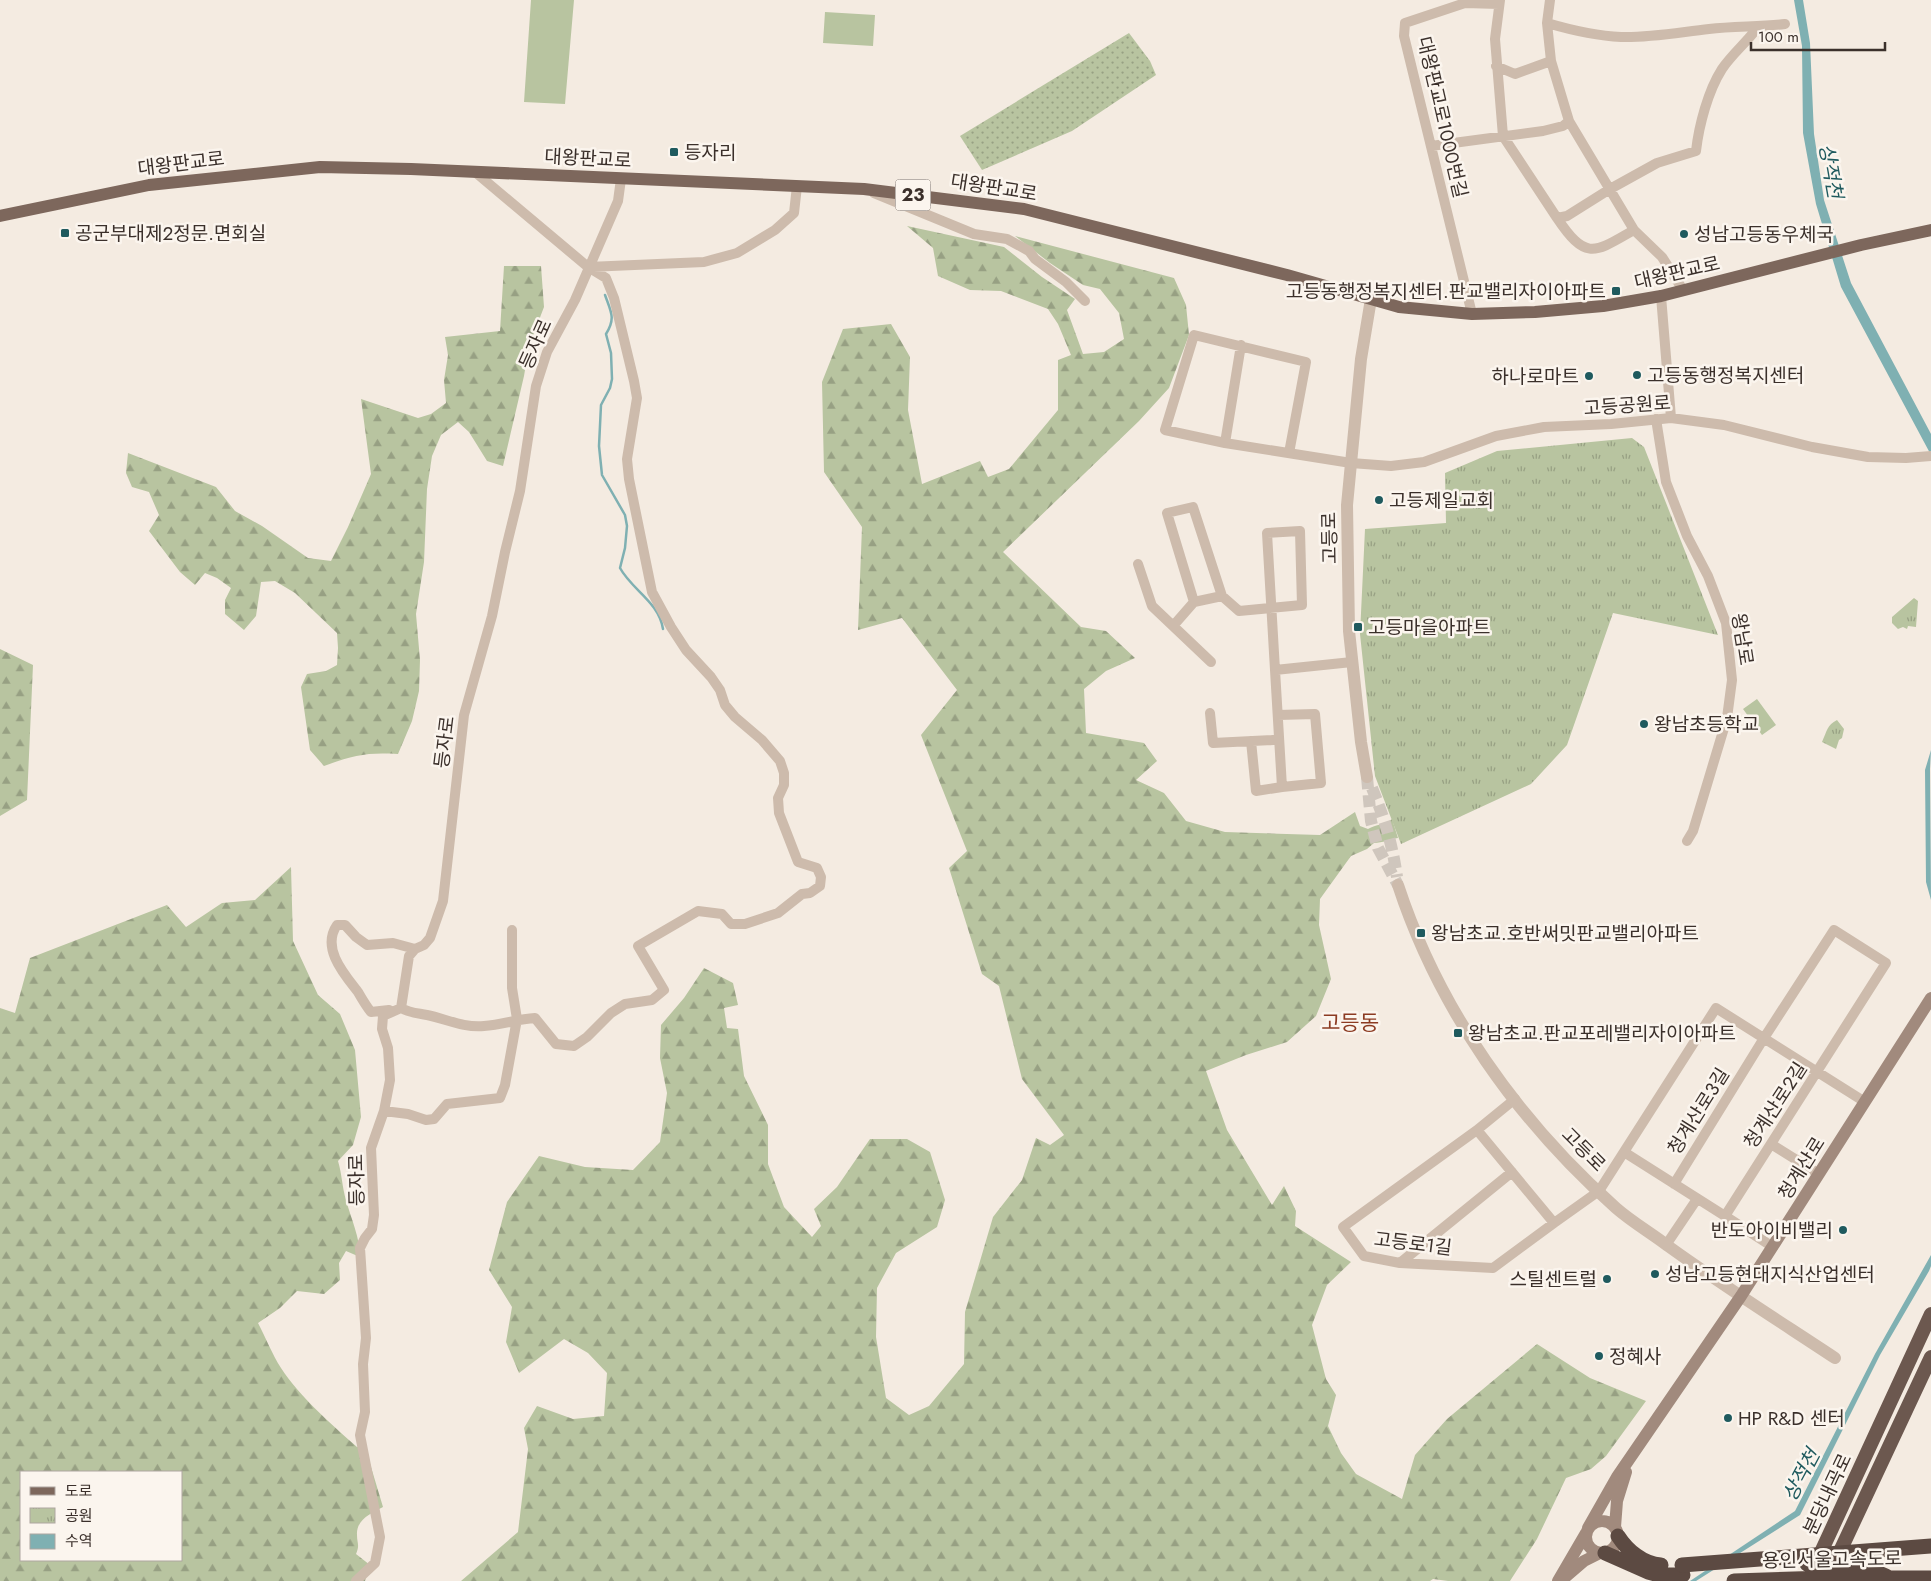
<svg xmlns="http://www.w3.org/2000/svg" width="1931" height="1581" viewBox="0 0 1931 1581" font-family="Jost,'Noto Sans KR',sans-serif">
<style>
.grass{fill:url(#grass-dots)}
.forest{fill:url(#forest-firs);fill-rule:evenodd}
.park{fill:url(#park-tufts)}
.pitch{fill:#b8c4a0}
.water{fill:#7fb0b2}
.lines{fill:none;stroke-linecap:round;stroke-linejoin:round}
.stream{stroke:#7fb0b2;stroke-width:2.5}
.tertiary-tunnel{stroke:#cfc6bd;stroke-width:12;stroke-dasharray:12 6;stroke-linecap:butt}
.minor{stroke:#cdbbac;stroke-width:10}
.tertiary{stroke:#cdbbac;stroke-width:12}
.secondary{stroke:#a18a7d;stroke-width:12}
.primary{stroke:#7d675c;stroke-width:12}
.trunk{stroke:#6c584f;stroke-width:14}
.motorway{stroke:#5c4a42;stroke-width:15}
.motorway-bridge{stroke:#5c4a42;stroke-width:15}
.poi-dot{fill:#1f5a5e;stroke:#fbf5ee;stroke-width:2}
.labels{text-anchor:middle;stroke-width:5;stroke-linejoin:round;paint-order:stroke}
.shield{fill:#fbf5ee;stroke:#756b66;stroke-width:1}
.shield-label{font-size:18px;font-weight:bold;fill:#3b302b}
.street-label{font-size:19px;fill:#3b302b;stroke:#fbf5ee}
.poi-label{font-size:19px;fill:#3b302b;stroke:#fbf5ee;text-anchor:start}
.water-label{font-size:20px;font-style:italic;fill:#1f5a5e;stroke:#fbf5ee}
.quarter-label{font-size:21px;fill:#8c3b22;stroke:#fbf5ee}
</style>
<defs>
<pattern id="grass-dots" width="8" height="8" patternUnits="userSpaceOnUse" patternTransform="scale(1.25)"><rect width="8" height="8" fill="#b8c4a0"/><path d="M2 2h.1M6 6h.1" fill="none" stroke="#97a083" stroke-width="1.8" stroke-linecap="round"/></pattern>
<pattern id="forest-firs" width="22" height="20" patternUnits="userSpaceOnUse" patternTransform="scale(1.25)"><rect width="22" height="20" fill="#b8c4a0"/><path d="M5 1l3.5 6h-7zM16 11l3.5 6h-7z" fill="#97a083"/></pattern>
<pattern id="park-tufts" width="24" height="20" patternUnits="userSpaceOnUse" patternTransform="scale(1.25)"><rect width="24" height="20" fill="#b8c4a0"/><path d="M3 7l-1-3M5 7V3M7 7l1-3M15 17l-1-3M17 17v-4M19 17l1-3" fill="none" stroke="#97a083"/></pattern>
</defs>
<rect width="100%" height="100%" fill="#f4ebe1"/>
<!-- grass -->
<path class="grass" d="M1129,33L1150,61L1156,75L1072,131L982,170L960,136Z"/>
<!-- forest -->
<path class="forest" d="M907,226L1004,247L1042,277L1075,299L1067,310L1083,354L1104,352L1124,339L1119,313L1100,289L1083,285L1050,263L1015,236L1174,278L1186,305L1189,335L1169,388L1139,421L1003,552L1081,627L1106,631L1135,658L1106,671L1084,689L1086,733L1144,743L1157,761L1136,780L1164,793L1186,821L1225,832L1320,835L1355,812L1360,826L1368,829C1376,824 1385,825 1392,819L1398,838C1389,839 1383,843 1374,843L1367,849L1351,856L1320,899L1319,925L1331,979L1316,1016L1287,1042L1246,1055L1206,1071L1227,1130L1272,1205L1284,1186L1296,1211L1295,1226L1351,1262L1327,1285L1312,1325L1326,1379L1336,1395L1328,1426L1341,1453L1356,1474L1402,1499L1415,1455L1447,1419L1537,1344L1590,1378L1646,1401L1606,1456L1591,1469L1566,1478L1537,1539L1510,1581H1448L1433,1579L1430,1581H461L518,1532L528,1449L524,1428L537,1406L573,1419L604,1416L607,1373L588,1353L564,1339L519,1373L506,1342L512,1307L489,1270L507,1202L539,1156L585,1167L633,1170L660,1142L667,1093L660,1058L661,1025L684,998L704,968L733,983L738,1005L724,1008L727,1028L738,1029L744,1076L768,1125V1164L784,1207L812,1237L821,1226L814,1209L837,1187L870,1139H907L930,1152L945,1200L937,1227L896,1253L877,1288L876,1337L886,1398L909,1415L929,1406L964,1364L965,1312L993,1217L1022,1180L1036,1138L1050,1145L1064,1135L1022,1079L999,986L982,974L949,868L967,851L921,735L957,690L902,618L858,630L862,527L824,472L822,382L843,329L891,324L910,357L908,410L922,484L980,461L988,477L1009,469L1058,410V360L1071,355L1058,324L1048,309L1001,291L970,290L938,276L933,248Z
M504,266H541L544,307L529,346L524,376L503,466L487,461L469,432L458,422L441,435L432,456L427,489L424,562L416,614L420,660L419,691L412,721L398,754C368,752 353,755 324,766L310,750L301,687L307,674L326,671L337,665L338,648L337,633L295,593L275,581L261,582L256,616L244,630L225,614V600L231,588L217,578L205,573L195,585L180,572L149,531L159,515L149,492L132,487L126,473L128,453L216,487L235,511L262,526L308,558L331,561L348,527L371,474L361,399L418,418L431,414L446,403L444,380L448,355L445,337L500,331Z
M0,649L33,665L27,800L0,816Z
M291,867L293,941L318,995L340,1014L355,1050L361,1117L353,1145L338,1161C342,1174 342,1187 346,1200C351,1219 360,1237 360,1257L346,1251L339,1263L340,1280L324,1294L297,1291L280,1308L258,1323C266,1338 272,1354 281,1368C299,1396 332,1425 357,1447H365L383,1507C372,1513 356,1519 357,1535C357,1543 360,1545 356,1554L370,1565L365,1581H0V1008L15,1013L30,958L167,905L186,927L222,903L255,900ZM21,1472H181V1560H21Z"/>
<!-- park -->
<path class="park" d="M1632,438L1644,447L1718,635L1613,613L1567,745L1531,784L1401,844L1375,776L1360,634L1365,529L1446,523L1445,473L1497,451Z
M1914,598L1918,601L1916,627L1908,626L1907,629L1903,627L1898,629L1892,623V617Z
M1837,720L1844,729L1842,738L1839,740L1836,749L1822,742C1827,731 1827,725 1837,720Z"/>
<!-- pitch -->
<path class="pitch" d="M531,0H574L565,104L524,102Z
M825,12L875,15L873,46L823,43Z
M1757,699L1776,725L1762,735L1743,709Z"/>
<!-- water -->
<path class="water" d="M1794,0H1803L1810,43L1814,134L1824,200L1851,283L1931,434V455L1841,287L1816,204L1803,133L1802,46Z
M1931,750L1930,769L1931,900L1926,882L1925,770Z
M1931,1255V1266L1929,1271L1880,1355L1800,1515L1696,1581H1690L1795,1511L1875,1354Z"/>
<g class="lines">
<!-- stream -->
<path class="stream" d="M605,295C611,312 616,318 606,334L611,353L612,379L610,388L601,405L599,446L602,475L625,515L627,526L625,548L620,568C632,590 659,602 663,629"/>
<!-- tertiary-tunnel -->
<path class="tertiary-tunnel" d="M1367,777L1371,821L1378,848L1398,885
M1372,788C1385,820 1392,843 1397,877"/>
<!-- minor -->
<path class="minor" d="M1500,0L1495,39L1503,136L1557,218L1567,216L1610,189L1657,163L1696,151C1699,125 1708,91 1722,69C1732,54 1747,42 1758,27
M1550,0L1547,23L1551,61L1569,121L1634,230L1662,257L1683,290
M1547,23C1571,30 1596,36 1621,37C1649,38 1681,32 1709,29C1734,26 1760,27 1785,24
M1496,66L1515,74L1551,61
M1431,146L1543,131L1563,126L1569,121
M874,193L974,234L1007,239L1029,251L1035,259L1066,282L1085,301
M1557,218C1586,261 1594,253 1634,230
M588,267L704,262L737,253L775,230L794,213L797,186
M1661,296L1671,418
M1472,314L1404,36L1405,23L1465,3L1499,4
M1656,419L1666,482L1687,536L1708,576L1726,623L1732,680L1727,718L1693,831L1687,841
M1225,443L1241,345
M1289,453L1306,362L1194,335L1165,430L1225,443L1351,463L1391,466L1424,462L1496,436L1544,427L1611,424L1671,418L1724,425L1812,447L1868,457L1906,458L1931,456
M1138,564L1152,606L1211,662
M1194,602L1222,596
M1173,626L1194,602L1167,513L1193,507L1222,596L1239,611L1302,605L1300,531L1267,533L1275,670
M1210,713L1213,743L1273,740
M1278,715L1315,714L1321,783L1282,787L1275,670L1352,662
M1251,741L1256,791L1282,787
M401,1008C410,1013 417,1013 427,1015C446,1019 464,1028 484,1026C502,1025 517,1019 535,1018L556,1044L574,1046L587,1037L611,1013L625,1004L652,1000L664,990L638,946L698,911L722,914L731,924H745L778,913L802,894L810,893L820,886L821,877L817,868L798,862L779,813L778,798L784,785V773L780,761L762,740L735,717L725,705L720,690L711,677L686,650L671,627L652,592L629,479L627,459L637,398L634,381L614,298L606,278L588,267L475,172
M401,1008L409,956L415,949L424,945L430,938L443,901L464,715L492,616L505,552L520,491L536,386L547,352L575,300L618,201L621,179
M389,1010L371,1012C366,1006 362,999 358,992C344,974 321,948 337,925H345L356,937L367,945L393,943L415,949
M384,1111L408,1114L426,1120L434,1119L447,1104L500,1098L505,1085L517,1019L512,988V930
M1477,1130L1515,1099
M1771,1144L1819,1174
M1624,1152L1725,1216L1886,963L1834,930L1764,1038L1674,1184
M1725,1216L1773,1247
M1554,1223L1493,1268L1400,1263L1364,1256L1343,1227L1477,1130L1554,1223L1599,1191L1716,1008L1865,1102
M1666,1245L1697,1199
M1400,1263L1512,1172
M356,1581L375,1563L380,1537L360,1435L365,1412L363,1364L366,1338L360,1248L365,1238L372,1229L374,1215L371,1148L384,1111L390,1080L388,1048L382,1029L383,1016L401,1008"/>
<!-- tertiary -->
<path class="tertiary" d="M1367,777L1361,742L1349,631L1347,505L1361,359L1371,299
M1398,885C1439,1010 1518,1121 1616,1208C1632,1222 1651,1233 1668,1246C1722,1285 1779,1321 1835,1358"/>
<!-- secondary -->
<path class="secondary" d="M1586 1537a16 16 0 1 1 32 0a16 16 0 1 1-32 0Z
M1615,1527L1617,1501L1626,1472
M1588,1528L1617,1477L1741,1296L1931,998
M1563,1579L1584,1561L1600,1553
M1558,1581L1586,1533"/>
<!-- primary -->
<path class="primary" d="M0,216L149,185L320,167L411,169L864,189L1024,209L1287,275L1399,307L1472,314L1535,312L1603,306L1661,296L1861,245L1931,230"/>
<!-- trunk -->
<path class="trunk" d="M1835,1562L1931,1357
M1816,1563L1931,1314"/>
<!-- motorway -->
<path class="motorway" d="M1618,1536C1627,1550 1643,1564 1661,1565
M1605,1553L1648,1572L1659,1575H1683"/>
<!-- motorway-bridge -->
<path class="motorway-bridge" d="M1807,1564C1837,1564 1868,1564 1895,1581
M1682,1565L1931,1546
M1734,1581L1826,1578H1931"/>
</g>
<!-- markers -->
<g class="poi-dot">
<rect x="669" y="147" width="10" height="10" rx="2.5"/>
<rect x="60" y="228" width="10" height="10" rx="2.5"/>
<circle cx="1684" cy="234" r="5"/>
<rect x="1611" y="286" width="10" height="10" rx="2.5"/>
<circle cx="1637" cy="375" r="5"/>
<circle cx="1589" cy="376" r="5"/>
<circle cx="1379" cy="500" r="5"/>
<rect x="1353" y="622" width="10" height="10" rx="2.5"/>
<circle cx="1644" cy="724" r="5"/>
<rect x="1416" y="928" width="10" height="10" rx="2.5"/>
<rect x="1453" y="1028" width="10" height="10" rx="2.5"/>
<circle cx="1843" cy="1230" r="5"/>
<circle cx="1655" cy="1274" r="5"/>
<circle cx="1607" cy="1279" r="5"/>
<circle cx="1599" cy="1356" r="5"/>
<circle cx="1728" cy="1418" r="5"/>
</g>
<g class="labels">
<!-- shield labels -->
<rect class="shield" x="895.5" y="179.5" width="35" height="31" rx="4"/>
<g class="shield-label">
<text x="913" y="201">23</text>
</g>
<!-- street labels -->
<g class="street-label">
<text transform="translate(1443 117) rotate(77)" y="7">대왕판교로1000번길</text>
<text transform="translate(588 158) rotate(3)" y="7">대왕판교로</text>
<text transform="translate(181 163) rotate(-7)" y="7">대왕판교로</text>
<text transform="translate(994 187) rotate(9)" y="7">대왕판교로</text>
<text transform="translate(1677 272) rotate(-13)" y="7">대왕판교로</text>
<text transform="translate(535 344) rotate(-66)" y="7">등자로</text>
<text transform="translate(1627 405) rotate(-4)" y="7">고등공원로</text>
<text transform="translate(1329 538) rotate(-91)" y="7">고등로</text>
<text transform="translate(1743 639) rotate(81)" y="7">왕남로</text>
<text transform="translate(444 742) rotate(-83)" y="7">등자로</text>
<text transform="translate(1775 1105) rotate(-57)" y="7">청계산로2길</text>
<text transform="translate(1698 1111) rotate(-58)" y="7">청계산로3길</text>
<text transform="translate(1584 1149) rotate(45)" y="7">고등로</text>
<text transform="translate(1801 1168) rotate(-58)" y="7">청계산로</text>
<text transform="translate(356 1180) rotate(-91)" y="7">등자로</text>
<text transform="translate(1413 1243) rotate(7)" y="7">고등로1길</text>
<text transform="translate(1827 1494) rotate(-65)" y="7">분당내곡로</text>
<text transform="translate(1832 1559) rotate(-1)" y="7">용인서울고속도로</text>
</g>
<!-- poi labels -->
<g class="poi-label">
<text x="684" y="159">등자리</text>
<text x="75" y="240">공군부대제2정문.면회실</text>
<text x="1694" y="241">성남고등동우체국</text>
<text x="1606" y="298" text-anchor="end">고등동행정복지센터.판교밸리자이아파트</text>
<text x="1647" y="382">고등동행정복지센터</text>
<text x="1579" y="383" text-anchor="end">하나로마트</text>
<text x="1389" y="507">고등제일교회</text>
<text x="1368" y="634">고등마을아파트</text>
<text x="1654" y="731">왕남초등학교</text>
<text x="1431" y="940">왕남초교.호반써밋판교밸리아파트</text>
<text x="1468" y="1040">왕남초교.판교포레밸리자이아파트</text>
<text x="1833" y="1237" text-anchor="end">반도아이비밸리</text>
<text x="1665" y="1281">성남고등현대지식산업센터</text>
<text x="1597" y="1286" text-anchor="end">스틸센트럴</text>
<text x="1609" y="1363">정혜사</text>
<text x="1738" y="1425">HP R&amp;D 센터</text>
</g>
<!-- water labels -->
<g class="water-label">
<text transform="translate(1831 171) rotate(80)" y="7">상적천</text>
<text transform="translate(1801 1475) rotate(-62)" y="7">상적천</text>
</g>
<!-- quarter labels -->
<g class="quarter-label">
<text x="1350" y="1030">고등동</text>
</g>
</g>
<!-- legend -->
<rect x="20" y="1471" width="162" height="90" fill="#fbf5ee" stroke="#aea6a0"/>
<rect x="30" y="1487" width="25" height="8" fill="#7d675c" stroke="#aea6a0"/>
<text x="65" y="1496" font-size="15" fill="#3b302b">도로</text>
<rect x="30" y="1508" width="25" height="15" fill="url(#park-tufts)" stroke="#aea6a0"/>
<text x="65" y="1521" font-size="15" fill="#3b302b">공원</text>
<rect x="30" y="1534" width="25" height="15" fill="#7fb0b2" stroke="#aea6a0"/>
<text x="65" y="1546" font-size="15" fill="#3b302b">수역</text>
<!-- scale -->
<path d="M1751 42v8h134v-8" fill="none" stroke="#3b302b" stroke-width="2.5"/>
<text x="1758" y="42" font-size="15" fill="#3b302b" stroke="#fbf5ee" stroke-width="4" paint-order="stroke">100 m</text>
</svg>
